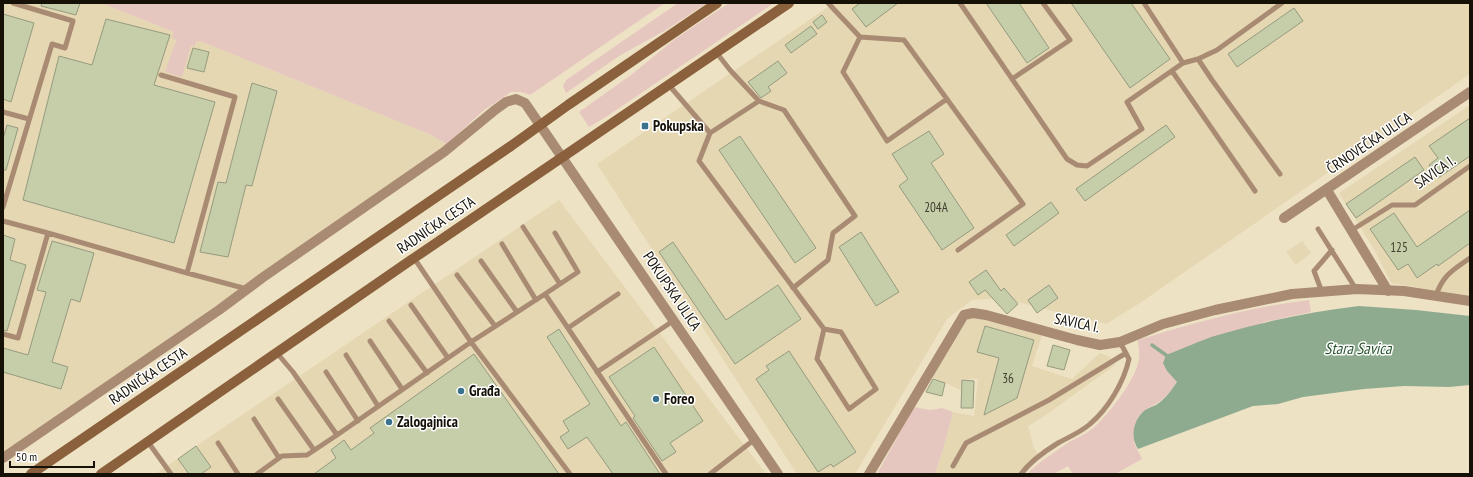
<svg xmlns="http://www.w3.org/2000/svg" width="1473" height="477" viewBox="0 0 1473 477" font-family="'PT Sans Narrow',sans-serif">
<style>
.built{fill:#e5d7b2}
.green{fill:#e6c7c0}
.water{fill:#8eab90}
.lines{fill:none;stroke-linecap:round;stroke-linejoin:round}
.stream{stroke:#8eab90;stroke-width:3.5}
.building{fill:#c5cda9;stroke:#959b7f}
.service{stroke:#a98b73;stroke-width:5}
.minor{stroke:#a98b73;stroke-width:10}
.secondary{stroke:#8a613c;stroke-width:10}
.poi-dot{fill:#3a718c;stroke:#fff;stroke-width:1.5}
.labels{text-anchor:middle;stroke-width:3;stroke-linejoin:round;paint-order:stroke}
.number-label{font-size:13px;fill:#414030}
.poi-label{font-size:15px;font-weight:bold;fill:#151107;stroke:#fff;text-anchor:start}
.street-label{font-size:15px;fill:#151107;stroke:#fff}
.water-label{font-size:16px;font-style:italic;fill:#2a562f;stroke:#fff}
</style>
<rect width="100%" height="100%" fill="#eee2c5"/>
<!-- built -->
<path class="built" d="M3,3H101L174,32L176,39L166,72L182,76L191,46L196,42L200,41L429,134L447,144L227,301L3,455Z
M834,3H1470V74L1140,303L1106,324L1001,298L972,300L947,319L855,474H797L597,164Z
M1470,105V296L1391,283L1375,251L1339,193Z
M559,200L766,474H155Z
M1302,241L1311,253L1296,265L1286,252Z
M972,316L984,318L1042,336L1032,366L1072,379L1100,353L1110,357L1115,365L1043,417L1028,426L1034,448L1038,454L1018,474H935L944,446L953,412L974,416L978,379H962L961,390L932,377L967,321Z"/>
<!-- green -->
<path class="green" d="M101,3H665L530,95L521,92H511L484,110L447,144L429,134L200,41L196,42L194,46H191L182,77L165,72L176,40L172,38L174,32Z
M678,3H707L666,30L619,56L566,93L563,86L566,80Z
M729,3H774L606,117L589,127L579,112L631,75L675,39Z
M1309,300L1311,312L1264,322L1167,371L1177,382C1169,395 1160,403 1146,409L1134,443L1142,459L1115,474H1073L1068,466L1054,474H1027C1040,461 1056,451 1071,441C1078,437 1086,434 1092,429C1107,417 1138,377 1139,358C1140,352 1138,345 1138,340C1194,323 1250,307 1309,300Z
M914,407L930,410L942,408L953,412L944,446L935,474H877Z"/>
<!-- water -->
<path class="water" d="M1359,306L1416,310L1470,316V385L1449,387L1404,386L1364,389L1303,397L1278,404L1253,406L1138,449C1130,437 1133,420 1145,410C1148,408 1152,407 1156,405C1165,399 1171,391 1177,382L1167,371L1163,363L1166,355C1183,349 1200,340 1218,335C1265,321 1310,312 1359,306Z"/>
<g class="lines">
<!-- stream -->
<path class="stream" d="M1152,345L1166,355"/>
</g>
<!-- building -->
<path class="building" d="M42,3H80L76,15L41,6Z
M860,3H898L866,27L852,9Z
M986,3H1019L1049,48L1027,63Z
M1071,3H1131L1170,59L1130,88Z
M1294,8L1303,21L1237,67L1228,54Z
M3,14L34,23L11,102L3,99Z
M822,15L827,22L818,29L813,22Z
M106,19L170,35L154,85L215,102L174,243L23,200L59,56L92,65Z
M811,26L817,34L791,53L785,45Z
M193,48L209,52L204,72L187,68Z
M778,61L787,73L768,87L771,91L761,98L748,82Z
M252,83L277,91L252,186L246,185L228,257L200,252L218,182L226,183Z
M1470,118V156L1438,178L1429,165L1438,158L1429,146Z
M7,125L18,128L6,170H3V139Z
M1166,125L1175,137L1085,201L1076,189Z
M929,131L944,154L931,163L974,228L942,250L899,186L908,179L892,154Z
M740,136L816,248L795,263L719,150Z
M1415,157L1424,170L1356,218L1346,204Z
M1051,202L1059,213L1014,246L1006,235Z
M1470,210V243L1438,266L1437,264L1417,278L1408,264L1398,270L1370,229L1394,213L1417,247Z
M861,232L899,292L876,306L839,247Z
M3,235L15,239L10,260L26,265L7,331L3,330Z
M52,241L94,253L80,302L71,299L52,362L68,367L61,389L3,372V348L28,355L46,292L37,290Z
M673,242L726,320L778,285L801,319L735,364L659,252Z
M986,270L1001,291L1004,288L1018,304L1007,314L985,290L978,295L969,282Z
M1049,285L1058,298L1037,313L1028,300Z
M985,326L1034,340L1017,398L984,415L999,358L977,352Z
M559,329L621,426L626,422L660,474H613L587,437L568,449L560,437L569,431L563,421L590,404L547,337Z
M1053,345L1070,350L1064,370L1047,366Z
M654,347L703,421L670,443L676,452L662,461L633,418L635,416L609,377Z
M789,351L856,452L833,467L831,464L818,472L756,379L769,370L766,366Z
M474,354L559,474H314L336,458L331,450L344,440L351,450L374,433L370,428Z
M933,379L945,383L942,396L926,392Z
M962,380L974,381L973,408H961Z
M196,446L211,467L201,474H189L178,459Z"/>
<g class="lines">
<!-- service -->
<path class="service" d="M828,3L860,37L843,72L887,141L947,99
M960,3L1067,159L1077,165L1087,166L1142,129L1127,102L1183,63L1198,59L1217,50L1282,3
M1144,3L1183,63
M860,37L904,40L1023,204L958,250
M716,52L730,70L759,101
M1198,59L1212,80L1280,174
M1172,71L1255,191
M1012,79L1070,40L1043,3
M668,84L710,133L699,161L824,329L817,359L849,409L876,389L841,332L824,329
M3,112L29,119
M710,133L759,101L784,110L855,216L833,233L828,260L793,288
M3,207L52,44L65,48L73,21L13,3
M3,221L48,233L187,273L235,97L161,75
M523,227L560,284
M1318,229L1356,289
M1352,230L1392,205H1415L1470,166
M502,244L536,300
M414,258L471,342L570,474
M481,261L517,312
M187,273L247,289
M457,275L495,326
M1322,292L1314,271L1332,250
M545,294L578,272L555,233
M1436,295C1444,274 1452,271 1470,258
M411,305L448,358
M389,321L427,373
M568,328L618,294
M3,334L18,338L48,233
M370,341L402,389
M277,353L293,372L337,435L471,342L545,294L666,474
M346,355L378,406
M326,372L358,421
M597,372L673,321
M278,399L314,450
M254,419L279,458
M148,442L171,474
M218,443L238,474
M953,466L966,443L1049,400L1126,353
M257,474L282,456L307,455L337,435
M710,474L755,439
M1021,474C1030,462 1045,451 1058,443C1069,437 1081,432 1090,424C1108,409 1124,382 1129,359L1120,342"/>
<!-- minor -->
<path class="minor" d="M1327,190L1388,291
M1284,218L1470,92
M3,458L219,310L262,278L444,152L495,110L506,102L516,99L525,103L540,125L778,474
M869,474L964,315L973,313L986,315L1077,340L1100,345L1120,342L1163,324L1215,310L1292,294L1357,289L1404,291L1470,301"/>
<!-- secondary -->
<path class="secondary" d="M31,474L511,146L568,105L717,3
M101,474L414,258L789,3"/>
</g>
<!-- markers -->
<g class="poi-dot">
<rect x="641" y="122" width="8" height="8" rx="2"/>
<circle cx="461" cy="391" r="4"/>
<circle cx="656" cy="399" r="4"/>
<circle cx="389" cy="422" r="4"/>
</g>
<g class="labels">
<!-- number labels -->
<g class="number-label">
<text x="936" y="212">204A</text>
<text x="1399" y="252">125</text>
<text x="1008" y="383">36</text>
</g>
<!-- poi labels -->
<g class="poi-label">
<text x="653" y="131">Pokupska</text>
<text x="469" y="396">Građa</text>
<text x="664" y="404">Foreo</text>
<text x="397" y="427">Zalogajnica</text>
</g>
<!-- street labels -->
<g class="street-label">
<text transform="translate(1369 143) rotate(-34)" y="5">ČRNOVEČKA ULICA</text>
<text transform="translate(1435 172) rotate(-35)" y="5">SAVICA I.</text>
<text transform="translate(436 225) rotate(-34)" y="5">RADNIČKA CESTA</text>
<text transform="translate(672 291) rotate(56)" y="5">POKUPSKA ULICA</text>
<text transform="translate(1077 323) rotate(12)" y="5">SAVICA I.</text>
<text transform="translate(148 376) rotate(-34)" y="5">RADNIČKA CESTA</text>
</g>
<!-- water labels -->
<g class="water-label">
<text x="1358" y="354">Stara Savica</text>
</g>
</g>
<!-- border -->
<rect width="1473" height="477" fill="none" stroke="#151107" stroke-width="8"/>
<!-- scale -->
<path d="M10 461v6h84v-6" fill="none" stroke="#151107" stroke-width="2"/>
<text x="16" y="461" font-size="12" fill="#151107" stroke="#ffffff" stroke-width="3" paint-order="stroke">50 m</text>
</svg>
